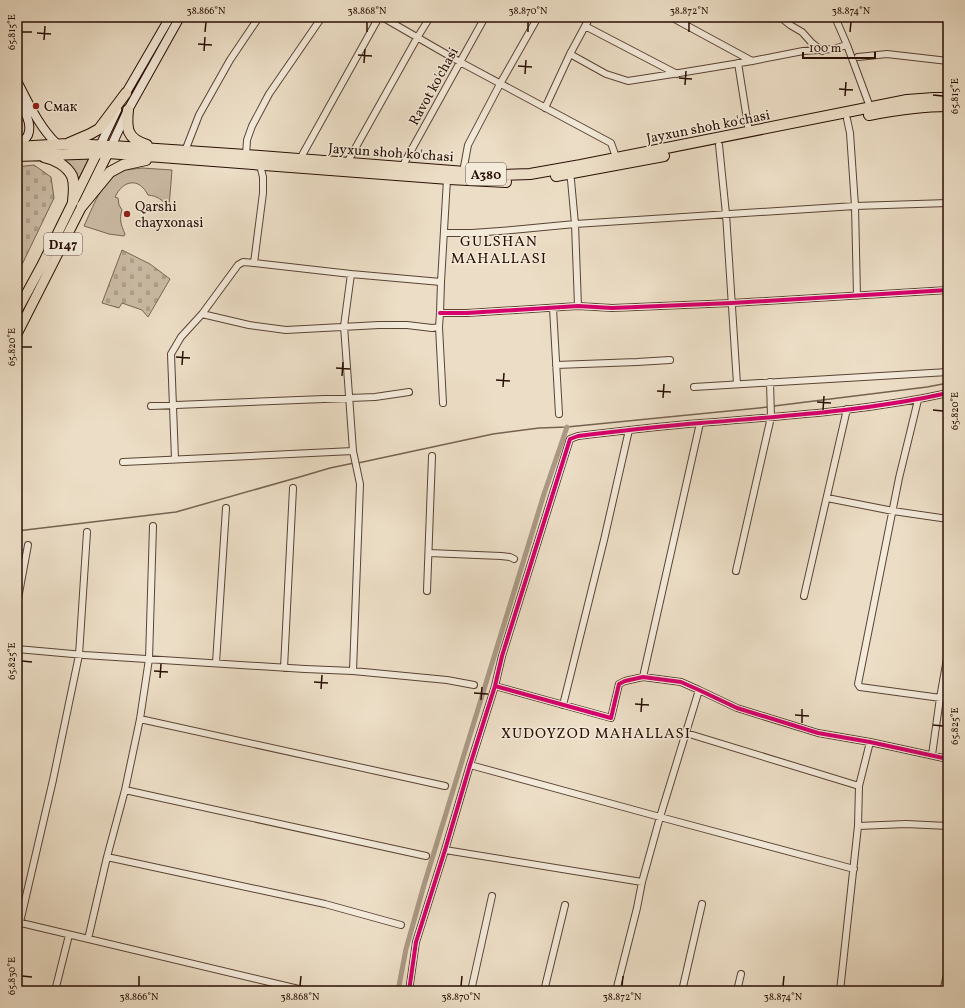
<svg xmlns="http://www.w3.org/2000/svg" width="965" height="1008" viewBox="0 0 965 1008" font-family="Vollkorn,serif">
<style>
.grass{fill:#cbbba5;stroke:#7a6554}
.cemetery{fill:url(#cemetery-stones);stroke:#7a6554}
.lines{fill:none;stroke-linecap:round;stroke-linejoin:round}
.stream{stroke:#766151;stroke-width:1.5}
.canal{stroke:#aa9884;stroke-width:5}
.minor-casing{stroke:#5a4334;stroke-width:8}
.secondary-casing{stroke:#290f04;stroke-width:10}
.primary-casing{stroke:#290f04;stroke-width:11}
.trunk-casing{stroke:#290f04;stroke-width:12}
.minor{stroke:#f3eada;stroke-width:6}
.secondary{stroke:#f3eada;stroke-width:8}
.primary{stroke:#ecdec6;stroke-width:9}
.trunk{stroke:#ecdec6;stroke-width:10}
.cycleway-casing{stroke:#f3eada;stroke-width:6}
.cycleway{stroke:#d6006c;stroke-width:4}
.ticks{fill:none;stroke:#290f04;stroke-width:1.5}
.poi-dot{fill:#8f2418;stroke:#f3eada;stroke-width:1.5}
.labels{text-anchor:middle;stroke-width:3;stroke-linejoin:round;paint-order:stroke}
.shield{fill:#f3eada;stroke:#665144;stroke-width:1}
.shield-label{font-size:13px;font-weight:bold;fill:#290f04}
.street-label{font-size:14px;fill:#290f04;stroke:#f3eada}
.poi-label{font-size:14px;fill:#290f04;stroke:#f3eada;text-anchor:start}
.neighbourhood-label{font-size:15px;letter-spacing:1px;fill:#290f04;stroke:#f3eada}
.neatline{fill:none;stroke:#290f04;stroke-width:1.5}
.ticks-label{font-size:10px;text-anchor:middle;fill:#290f04}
</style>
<defs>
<pattern id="cemetery-stones" width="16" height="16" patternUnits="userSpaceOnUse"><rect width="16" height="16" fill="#cbbba5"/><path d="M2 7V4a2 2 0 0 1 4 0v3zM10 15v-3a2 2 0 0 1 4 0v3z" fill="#aea08c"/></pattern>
</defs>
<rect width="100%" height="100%" fill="#ecdec6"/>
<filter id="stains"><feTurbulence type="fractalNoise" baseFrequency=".005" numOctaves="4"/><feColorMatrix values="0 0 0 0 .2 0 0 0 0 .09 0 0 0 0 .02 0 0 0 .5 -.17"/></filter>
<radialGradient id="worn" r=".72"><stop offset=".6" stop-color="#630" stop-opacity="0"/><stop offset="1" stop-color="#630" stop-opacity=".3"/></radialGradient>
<!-- grass -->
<path class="grass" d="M60,157H90L78,180Z
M142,168L172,170L169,207C162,200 158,196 148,195C139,177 123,180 115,197L118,198L119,205L122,210C119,219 121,225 125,234L124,236L109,234L84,226C92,209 102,180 120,172C127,169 135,169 142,168Z"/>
<!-- cemetery -->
<path class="cemetery" d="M34,165L51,177L54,198L17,275V167Z
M122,250L150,264L170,279L148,317L142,310L122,303L119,308L102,303Z"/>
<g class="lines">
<!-- stream -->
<path class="stream" d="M774,406L927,387L948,383
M358,463L493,434L539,428L567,427L768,407
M17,531L176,512L303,476L330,468L354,463"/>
<!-- canal -->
<path class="canal" d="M398,991L406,949L424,885L544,494L567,427"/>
<!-- minor casing -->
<g class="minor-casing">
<path id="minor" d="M382,17L460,62L611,143L616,157
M671,17L752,61
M780,17L790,25L802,32L811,42L822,51
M835,17L847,45L870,107
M585,26L677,74
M570,54L606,74L628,81L673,74L752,61L803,51L833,49L847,45
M858,57L887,54L948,61
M738,63L749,132
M545,108L570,54L590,17
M847,119L850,133L855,206L857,296
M719,145L726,214L737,384
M185,151L199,115L230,60L259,17
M246,155L247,140L252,126L269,94L322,17
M300,159L379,17
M347,163L417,38L430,17
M402,167L485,17
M463,172L468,145L500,84L538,17
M569,174L571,180L575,224L578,306
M445,233H472L512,230L575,224L855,206L948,203
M254,263L263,193V177L260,165
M351,274L344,326L353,451L360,484L353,671
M553,308L559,414
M440,313H467L578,306L612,308L732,303L948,290
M202,314L249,325L286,330L379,325H407L432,328L439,327
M556,365L637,362L670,360
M694,387L948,372
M918,400L899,478L858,684L860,687L948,699
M443,403L439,327L440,313L441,282L447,179
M151,406L375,397L409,392
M175,459L171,354L181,337L202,314L238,265L243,262L254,263L351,274L441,282
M123,462L353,451
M827,498L893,511L948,519
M429,553L501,556L510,557L514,559
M736,571L771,417L770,382
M427,591L432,456
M804,596L847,409
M17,604L28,545
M17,649L84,655L305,669L353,671L447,680L474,685
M216,663L226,508
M284,668L293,488
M643,677L700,423
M495,686L611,718L619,684L625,681L643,677L681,682L699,690L737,708L818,733L870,742L948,759
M563,705L604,540L629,430
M140,719L445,786
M686,733L859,786
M932,755L940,698L948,653
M470,765L660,817L854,869
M125,790L426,856
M858,826L906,824L948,826
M445,850L642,882
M107,857L325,904L401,925
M17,922L307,991
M20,922L53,780L79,655L87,532
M88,939L107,857L125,790L140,719L149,659L153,526
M55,991L69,935
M409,991L416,942L445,850L470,765L495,686L502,656L570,439L578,436C619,431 660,426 701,423C783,416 867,411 948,393
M471,991L492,896
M544,991L565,905
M616,991L637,908L642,882L660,817L699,690
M682,991L702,904
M737,991L741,974
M840,991L858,826L859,786L870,742
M943,991L948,971"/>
</g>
<!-- secondary casing -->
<g class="secondary-casing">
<path id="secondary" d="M17,81C28,102 39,127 57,144
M17,98C23,108 33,123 28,135C26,139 21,143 17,147
M123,98L170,17
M98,150L117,110
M109,151L128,110L180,17"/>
</g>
<!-- primary casing -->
<g class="primary-casing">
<path id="primary" d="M17,311L42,265L97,153
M17,334L82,206L108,153"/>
</g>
<!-- trunk casing -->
<g class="trunk-casing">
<path id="trunk" d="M128,110C126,129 127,139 147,145
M869,115C895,110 922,106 948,106
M69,143L90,134L99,129L126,93
M17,147L67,144L112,146L246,155L504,175L530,174L581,165L907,100L934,98H948
M17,156L108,153L449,179L506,182
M44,157C55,159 67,166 72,176C75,184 74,193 73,201
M556,176L664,156
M82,206L110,172L123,165L146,160"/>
</g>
<!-- minor -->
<use href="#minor" class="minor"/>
<!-- secondary -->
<use href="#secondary" class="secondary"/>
<!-- primary -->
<use href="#primary" class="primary"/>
<!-- trunk -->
<use href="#trunk" class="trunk"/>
<!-- cycleway casing -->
<g class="cycleway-casing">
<path id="cycleway" d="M440,313H467L578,306L612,308L732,303L948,290
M495,686L611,718L619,684L625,681L643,677L681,682L699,690L737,708L818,733L870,742L948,759
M409,991L416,942L445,850L470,765L495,686L502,656L570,439L578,436C619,431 660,426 701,423C783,416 867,411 948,393"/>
</g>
<!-- cycleway -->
<use href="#cycleway" class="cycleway"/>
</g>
<!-- ticks -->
<path class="ticks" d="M22,32H32M205,32L206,22M367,32V22M528,32V22M689,32V22M850,32L851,22M37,33L51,34M44,40L45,26M198,44L212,45M204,51L205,37M358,55L372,56M364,63L365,49M518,66L532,67M525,74L526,60M679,78L692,79M685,85L686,71M839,89L853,90M933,95L943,96M845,96L846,82M22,347H32M176,357L190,358M182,365L183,351M336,368L350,369M342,376L343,362M496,380L510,381M503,387L504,373M657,391L671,392M663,398L664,384M817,402L831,403M823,410L824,396M933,410L943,411M22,661L32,662M154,671L168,672M160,678L161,664M314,682L328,683M321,689L322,675M474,693L488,694M481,700L482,687M635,704L649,705M641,712L642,698M795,715L809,716M802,723V709M933,725L943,726M22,976L32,977M139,986V976M300,986L301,976M461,986L462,976M622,986L623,976M783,986L784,976"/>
<!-- markers -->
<g class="poi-dot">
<circle cx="36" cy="106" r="4"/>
<circle cx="127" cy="214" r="4"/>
</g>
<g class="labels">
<!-- shield labels -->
<g class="shield">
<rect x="466" y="163" width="40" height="22" rx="3"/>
<rect x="44" y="233" width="38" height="22" rx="3"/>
</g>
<g class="shield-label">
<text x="486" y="179">A380</text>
<text x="63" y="249">D147</text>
</g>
<!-- street labels -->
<g class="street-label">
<text transform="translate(433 86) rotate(-61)" y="5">Ravot ko'chasi</text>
<text transform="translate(708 126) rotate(-11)" y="5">Jayxun shoh ko'chasi</text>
<text transform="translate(391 152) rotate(4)" y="5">Jayxun shoh ko'chasi</text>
</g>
<!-- poi labels -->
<g class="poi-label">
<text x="44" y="111">Смак</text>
<text x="135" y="211">Qarshi<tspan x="135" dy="16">chayxonasi</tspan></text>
</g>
<!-- neighbourhood labels -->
<g class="neighbourhood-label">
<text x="499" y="246">GULSHAN<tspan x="499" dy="17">MAHALLASI</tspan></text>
<text x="596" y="738">XUDOYZOD MAHALLASI</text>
</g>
</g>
<!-- margin -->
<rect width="965" height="1008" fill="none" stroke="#ecdec6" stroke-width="44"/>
<!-- scale -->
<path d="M803 52v6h72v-6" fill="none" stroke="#290f04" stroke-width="2"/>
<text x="809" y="52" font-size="12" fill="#290f04" stroke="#f3eada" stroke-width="3" paint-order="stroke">100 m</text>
<rect x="22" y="22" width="921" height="964" class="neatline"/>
<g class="ticks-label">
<text x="206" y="14">38.866°N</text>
<text x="367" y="14">38.868°N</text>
<text x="528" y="14">38.870°N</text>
<text x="689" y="14">38.872°N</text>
<text x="851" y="14">38.874°N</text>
<text transform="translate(11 32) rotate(-90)" y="4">65.815°E</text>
<text transform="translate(954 96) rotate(-90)" y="4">65.815°E</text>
<text transform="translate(11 347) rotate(-90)" y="4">65.820°E</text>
<text transform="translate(954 411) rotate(-90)" y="4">65.820°E</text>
<text transform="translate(11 661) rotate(-90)" y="4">65.825°E</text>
<text transform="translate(954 726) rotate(-90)" y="4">65.825°E</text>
<text transform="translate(11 976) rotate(-90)" y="4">65.830°E</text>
<text x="139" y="1000">38.866°N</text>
<text x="300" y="1000">38.868°N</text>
<text x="461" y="1000">38.870°N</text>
<text x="622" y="1000">38.872°N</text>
<text x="783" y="1000">38.874°N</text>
</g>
<rect width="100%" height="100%" filter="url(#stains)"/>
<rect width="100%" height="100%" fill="url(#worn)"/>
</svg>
